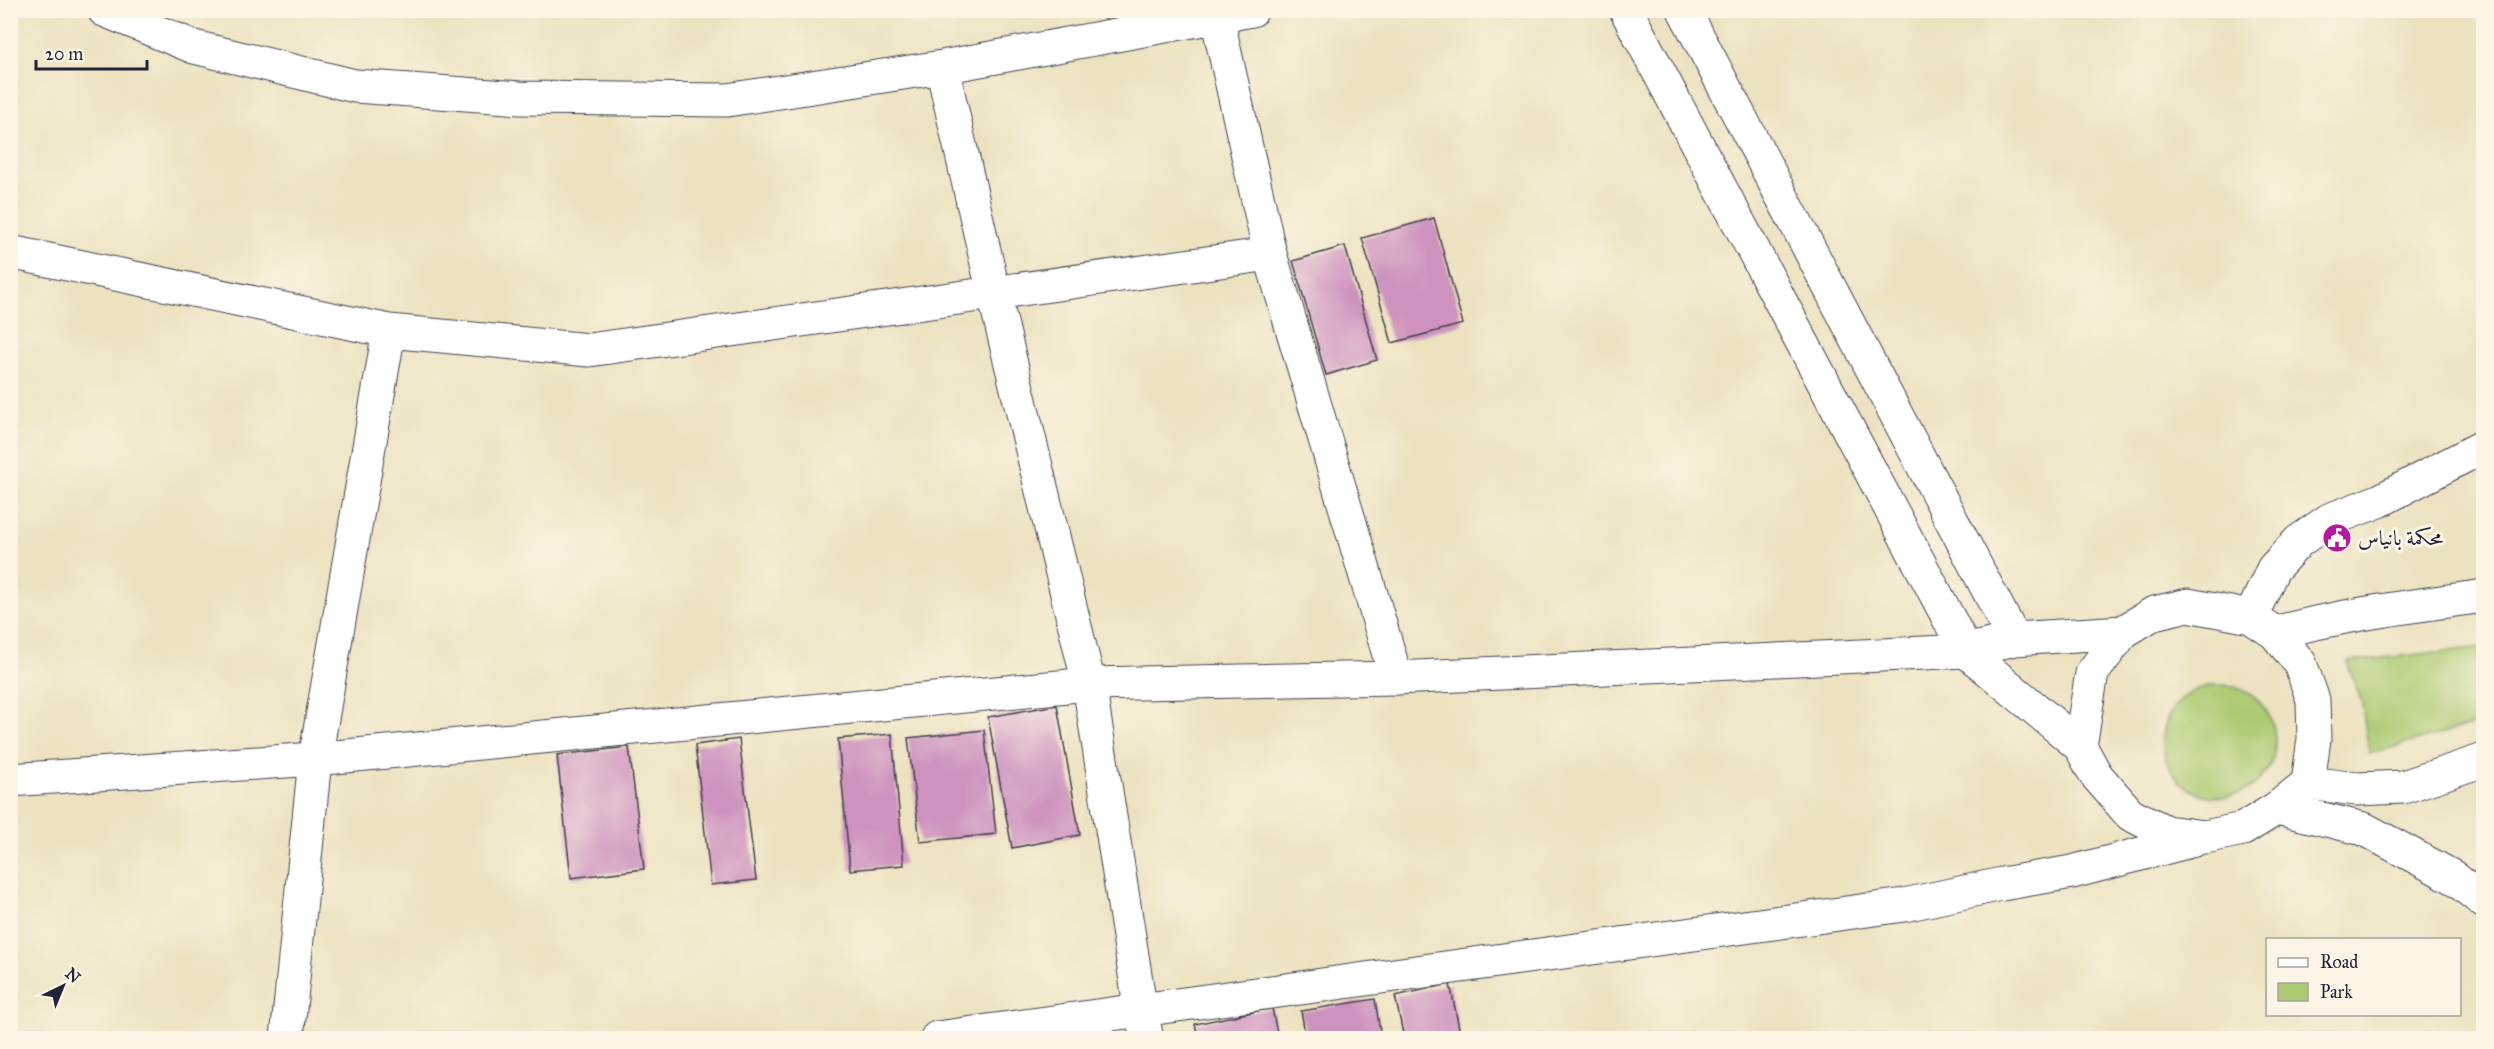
<svg xmlns="http://www.w3.org/2000/svg" width="2494" height="1049" viewBox="0 0 2494 1049" font-family="'IM FELL Great Primer',Amiri,serif">
<style>
.green{fill:#abca71;stroke:#667656;stroke-width:1.5}
.building{fill:#cd92bd}
.lines{fill:none;stroke-linecap:round;stroke-linejoin:round}
.minor-casing{stroke:#403f4f;stroke-width:35}
.major-casing{stroke:#403f4f;stroke-width:35}
.minor{stroke:#fff;stroke-width:33}
.major{stroke:#fff;stroke-width:33}
.labels{text-anchor:middle;stroke-width:6;stroke-linejoin:round;paint-order:stroke}
.poi-label{font-size:21px;fill:#22223b;stroke:#fcf5e5;text-anchor:start}
</style>
<rect width="100%" height="100%" fill="#fcf5e5"/>
<filter id="ink" filterUnits="userSpaceOnUse"><feTurbulence type="fractalNoise" baseFrequency=".0167" numOctaves="2"/><feDisplacementMap in="SourceGraphic" scale="12" xChannelSelector="R" yChannelSelector="G"/><feConvolveMatrix kernelMatrix="1 2 1 2 8 2 1 2 1" color-interpolation-filters="sRGB"/></filter>
<filter id="wash" filterUnits="userSpaceOnUse"><feTurbulence type="fractalNoise" baseFrequency=".008" numOctaves="4" result="noise"/><feDisplacementMap in="SourceGraphic" scale="24" xChannelSelector="R" yChannelSelector="G"/><feGaussianBlur stdDeviation="1.35" result="paint"/><feColorMatrix in="noise" values="0 0 0 0 0 0 0 0 0 0 0 0 0 0 0 0 0 1.4 0 .05"/><feComposite in="paint" operator="in"/></filter>
<g filter="url(#wash)">
<rect width="100%" height="100%" fill="#ece2c0"/>
<!-- green -->
<path class="green" d="M2483,647V722L2369,754L2362,703L2347,662Z
M2163 741a56 56 0 1 1 112 0a56 56 0 1 1-112 0Z"/>
<g id="blocks">
<!-- building -->
<path class="building" d="M1434,218L1463,324L1392,343L1362,238Z
M1345,246L1377,360L1326,375L1293,261Z
M1057,705L1080,835L1012,848L988,717Z
M984,730L996,834L920,842L908,738Z
M892,734L904,865L850,870L838,739Z
M739,739L756,880L711,885L695,745Z
M629,747L644,869L571,878L557,755Z
M1450,984L1461,1038H1404L1395,996Z
M1375,999L1381,1038H1306L1301,1011Z
M1272,1008L1278,1038H1198L1195,1024Z"/>
</g>
</g>
<g filter="url(#ink)">
<use href="#blocks" fill-opacity="0" stroke="#403f4f" stroke-width="1.5"/>
<g class="lines">
<!-- minor casing -->
<g class="minor-casing">
<path id="minor" d="M104,10L194,47L355,86L520,98L727,100L942,67L1252,10
M1626,10L1966,651L2080,746
M1684,10L2014,639
M942,67L994,294L1089,684L1141,1012L1147,1038
M10,252L389,331L589,350L1270,254L1217,17
M1270,254L1396,678
M2251,617L2273,569L2299,541L2329,520L2379,501L2484,446
M2277,808L2364,829L2453,877L2484,902
M287,1038L315,759L389,331"/>
</g>
<!-- major casing -->
<g class="major-casing">
<path id="major" d="M2275,633C2344,614 2413,606 2484,596
M10,780L315,759L1089,684L1396,678L1966,651L2014,639L2123,632L2154,613L2188,605L2251,617L2275,633L2300,663L2313,700L2314,739L2308,783L2277,808L2243,829L2205,837L2166,832L2130,814L2096,775L2080,746L2092,673L2123,632
M2308,783L2357,789L2403,787L2484,760
M937,1038L1904,905L2002,884L2072,872L2194,840"/>
</g>
<!-- minor -->
<use href="#minor" class="minor"/>
<!-- major -->
<use href="#major" class="major"/>
</g>
</g>
<!-- icons -->
<defs>
<g id="civic-disc" transform="scale(1.5)"><circle r="9.5" fill="#b5179e" stroke="#fcf5e5"/><path d="M-.6-6.5H3V-4.5H.6V-3L4-1V1h2V6H-6V1h2V-1L-.6-3ZM-1.2 2.5V6h2.4V2.5Z" fill="#fff"/></g>
</defs>
<g fill-rule="evenodd">
<use href="#civic-disc" x="2337" y="538"/>
</g>
<g class="labels">
<!-- poi labels -->
<g class="poi-label">
<text x="2358" y="545">محكمة بانياس</text>
</g>
</g>
<!-- margin -->
<rect width="2494" height="1049" fill="none" stroke="#fcf5e5" stroke-width="36"/>
<!-- legend -->
<rect x="2266" y="938" width="195" height="78" fill="#fcf5e5" stroke="#a5a1a1" stroke-width="1.5"/>
<rect x="2278" y="958" width="30" height="9" fill="#ffffff" stroke="#a5a1a1" stroke-width="1.5"/>
<text x="2320" y="968" font-size="18" fill="#22223b">Road</text>
<rect x="2278" y="983" width="30" height="18" fill="#abca71" stroke="#a5a1a1" stroke-width="1.5"/>
<text x="2320" y="998" font-size="18" fill="#22223b">Park</text>
<!-- north arrow -->
<g transform="translate(63 986) rotate(43)" stroke="#fcf5e5" stroke-width="4.5" paint-order="stroke">
<path d="M0-4.5L10 22L0 15L-10 22Z" fill="#22223b"/>
<text y="-9" font-size="16" font-weight="bold" text-anchor="middle" fill="#22223b">N</text>
</g>
<!-- scale -->
<path d="M36 60v9h111v-9" fill="none" stroke="#22223b" stroke-width="3"/>
<text x="45" y="60" font-size="18" fill="#22223b" stroke="#fcf5e5" stroke-width="4.5" paint-order="stroke">20 m</text>
</svg>
